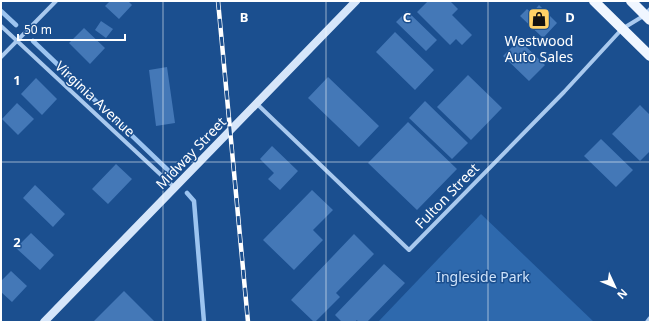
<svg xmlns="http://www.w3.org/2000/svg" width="651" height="323" viewBox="0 0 651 323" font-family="'Noto Sans',sans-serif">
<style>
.green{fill:#2e69ad}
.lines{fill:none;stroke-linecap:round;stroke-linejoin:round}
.stream{stroke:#9cc4f0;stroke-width:4.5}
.building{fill:#4478b7}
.street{stroke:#a9c9ee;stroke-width:4}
.secondary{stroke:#d6e6fa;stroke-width:8}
.primary{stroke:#f0f6ff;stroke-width:10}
.rail-casing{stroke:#fff;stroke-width:4.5}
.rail{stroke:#1b4f8f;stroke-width:3;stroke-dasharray:9;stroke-linecap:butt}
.grid{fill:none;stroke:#fff;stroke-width:1;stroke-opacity:0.55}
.labels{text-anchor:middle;stroke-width:3;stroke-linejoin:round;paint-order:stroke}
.poi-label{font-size:14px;fill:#fff;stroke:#1b4f8f}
.street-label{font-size:14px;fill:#fff;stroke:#1b4f8f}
.park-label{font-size:14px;fill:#cfe3fa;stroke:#1b4f8f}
.grid-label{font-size:13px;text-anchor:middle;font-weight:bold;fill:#fff;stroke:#1b4f8f;stroke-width:3;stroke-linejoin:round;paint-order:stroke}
</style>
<rect width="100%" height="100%" fill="#1b4f8f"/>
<!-- green -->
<path class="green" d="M481,214L594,322H378Z"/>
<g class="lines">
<!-- stream -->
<path class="stream" d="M1,11L16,25
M33,41L172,174
M187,193L194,201L204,322"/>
</g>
<!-- building -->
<path class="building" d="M110,1H128L132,5L119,19L105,6Z
M428,1H450L458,9L452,15L472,35L462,45L456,39L450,45L417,12Z
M539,5L557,23L543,38L520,16L527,9L532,13Z
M407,11L437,40L426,51L396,22Z
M101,21L113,29L106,38L95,30Z
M84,28L105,48L90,64L69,43Z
M395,32L434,70L415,90L376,52Z
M519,40L545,65L529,81L503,56Z
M167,67L175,123L156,126L149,70Z
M468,75L502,108L471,140L437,107Z
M328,77L379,126L359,147L308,98Z
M36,78L57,99L42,115L21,94Z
M425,101L468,143L452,159L409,118Z
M17,103L34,119L18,135L2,119Z
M640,105L650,115V151L640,161L612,134Z
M408,122L457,169L417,210L368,163Z
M601,139L633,170L616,187L584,156Z
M272,146L298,171L280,190L268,179L274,173L260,159Z
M116,164L132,179L108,204L92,189Z
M35,185L65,214L53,227L23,198Z
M312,190L333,210L313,230L323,240L294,270L263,240Z
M31,233L54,255L40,270L16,248Z
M354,234L374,254L336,293L340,297L315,322H314L291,300Z
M384,264L405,283L367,322H358L357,320L355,322H342L335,315Z
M11,271L27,286L12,302L1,292V281Z
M124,291L155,322H93Z"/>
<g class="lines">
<!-- street -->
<path class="street" d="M1,26L175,188
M1,57L56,1
M257,104L409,250L564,92L622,29L645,15L650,9
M647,322L650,318"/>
<!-- secondary -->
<path class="secondary" d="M44,322L356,1"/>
<!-- primary -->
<path class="primary" d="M594,1L650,56
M631,1L650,20"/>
<!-- rail casing -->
<g class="rail-casing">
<path id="rail" d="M218,1L248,322"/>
</g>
<!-- rail -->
<use href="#rail" class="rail"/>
</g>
<!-- grid -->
<path class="grid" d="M163,1V322M326,1V322M488,1V322M1,162H650"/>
<!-- icons -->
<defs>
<g id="shop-square" transform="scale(1.15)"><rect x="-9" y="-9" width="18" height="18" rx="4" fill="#ffd166" stroke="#1b4f8f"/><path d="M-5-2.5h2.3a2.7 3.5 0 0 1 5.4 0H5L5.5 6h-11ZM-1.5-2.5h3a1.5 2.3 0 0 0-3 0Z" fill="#111"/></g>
</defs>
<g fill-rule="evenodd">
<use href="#shop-square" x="539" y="19"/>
</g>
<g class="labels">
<!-- poi labels -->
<g class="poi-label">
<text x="539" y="46">Westwood<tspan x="539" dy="16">Auto Sales</tspan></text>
</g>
<!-- street labels -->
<g class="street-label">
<text transform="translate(95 99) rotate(43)" y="5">Virginia Avenue</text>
<text transform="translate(191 153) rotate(-46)" y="5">Midway Street</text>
<text transform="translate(447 196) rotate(-46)" y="5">Fulton Street</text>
</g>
<!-- park labels -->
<g class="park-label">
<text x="483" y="282">Ingleside Park</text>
</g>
</g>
<g class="grid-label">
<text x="244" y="22">B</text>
<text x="407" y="22">C</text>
<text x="570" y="22">D</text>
<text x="17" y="85">1</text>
<text x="17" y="247">2</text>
</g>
<!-- border -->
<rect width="651" height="323" fill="none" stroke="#ffffff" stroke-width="4"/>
<!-- north arrow -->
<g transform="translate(615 287) rotate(134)" stroke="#1b4f8f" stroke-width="3" paint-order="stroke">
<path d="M0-3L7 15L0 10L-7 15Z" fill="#ffffff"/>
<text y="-6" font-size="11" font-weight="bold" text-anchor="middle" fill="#ffffff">N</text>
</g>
<!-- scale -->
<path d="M18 34v6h107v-6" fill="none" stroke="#ffffff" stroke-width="2"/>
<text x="24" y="34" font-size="12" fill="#ffffff" stroke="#1b4f8f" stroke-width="3" paint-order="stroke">50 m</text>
</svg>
